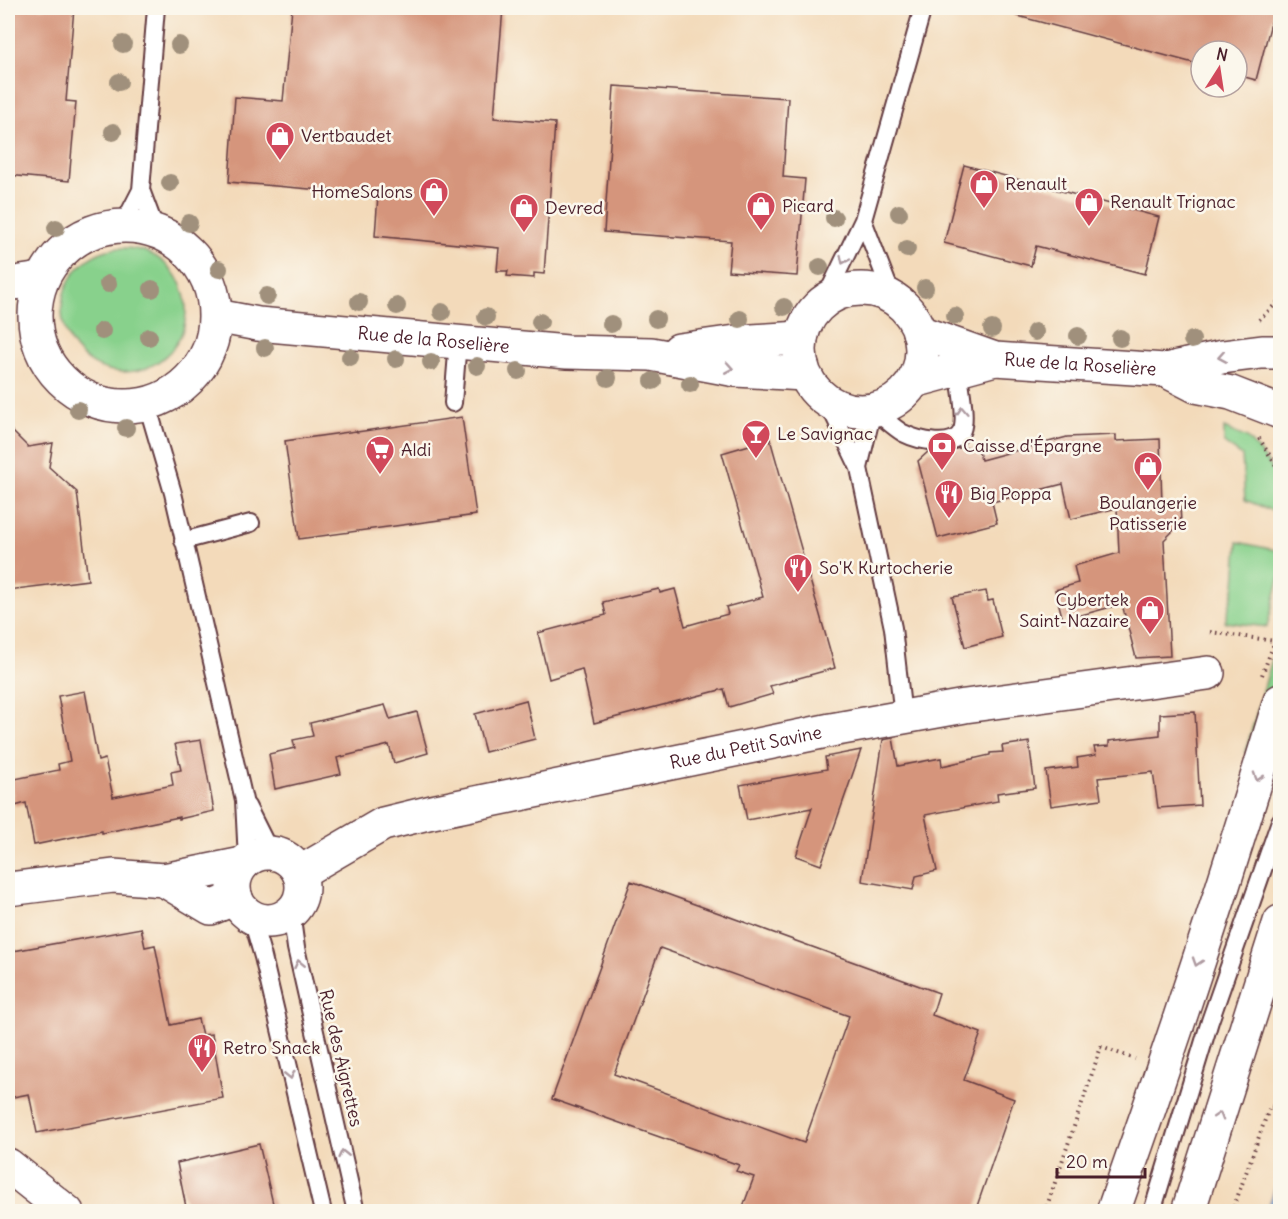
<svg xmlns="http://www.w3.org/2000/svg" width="1288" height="1219" viewBox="0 0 1288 1219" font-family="Delius,sans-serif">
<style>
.green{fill:#88d18c;stroke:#69785c;stroke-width:1.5}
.water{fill:#6ea8de;stroke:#5c6484;stroke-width:1.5}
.building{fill:#d5957c;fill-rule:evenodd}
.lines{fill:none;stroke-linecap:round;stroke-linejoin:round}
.service-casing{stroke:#633b40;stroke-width:20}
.minor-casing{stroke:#633b40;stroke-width:36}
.tertiary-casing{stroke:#633b40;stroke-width:36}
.secondary-casing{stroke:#633b40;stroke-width:36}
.path{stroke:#633b40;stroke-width:4;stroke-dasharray:1.5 4.5;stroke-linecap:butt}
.service{stroke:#fff;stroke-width:16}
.minor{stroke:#fff;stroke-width:33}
.tertiary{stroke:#fff;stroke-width:33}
.secondary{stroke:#fff;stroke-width:33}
.tree{fill:#a0907b}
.oneway{stroke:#ae9aa0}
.labels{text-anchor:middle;stroke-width:5;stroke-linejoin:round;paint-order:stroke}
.poi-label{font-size:18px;fill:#4a1f2b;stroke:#fbf7ec;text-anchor:start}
.street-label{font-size:18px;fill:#4a1f2b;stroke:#fbf7ec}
</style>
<rect width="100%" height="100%" fill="#fbf7ec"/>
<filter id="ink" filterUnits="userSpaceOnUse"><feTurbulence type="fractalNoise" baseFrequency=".0167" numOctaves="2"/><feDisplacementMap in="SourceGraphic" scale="12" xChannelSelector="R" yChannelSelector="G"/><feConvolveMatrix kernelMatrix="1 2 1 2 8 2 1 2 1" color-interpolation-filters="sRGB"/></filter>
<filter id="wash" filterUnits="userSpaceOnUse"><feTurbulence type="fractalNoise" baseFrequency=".008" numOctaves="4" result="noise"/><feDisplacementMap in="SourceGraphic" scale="24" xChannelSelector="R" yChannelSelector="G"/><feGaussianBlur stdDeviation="1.35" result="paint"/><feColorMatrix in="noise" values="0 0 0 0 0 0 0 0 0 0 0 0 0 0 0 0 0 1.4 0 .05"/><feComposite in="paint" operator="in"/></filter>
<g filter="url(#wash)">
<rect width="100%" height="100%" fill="#f3daba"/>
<!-- green -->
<path class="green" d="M62 310a62 62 0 1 1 124 0a62 62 0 1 1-124 0Z
M1224,428L1247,438L1259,451L1271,467L1280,483V514L1245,500L1242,456L1224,443Z
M1238,542L1280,551V576L1267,627L1225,622L1235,585Z
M1280,632V667L1254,756L1245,753Z"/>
<!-- water -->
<path class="water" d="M1280,1173V1211H1267Z"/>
<g id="blocks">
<!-- building -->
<path class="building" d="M8,8H74L66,101L76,102L69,181L8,175Z
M292,8H503L494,118L555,123L544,274L534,273V278L507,276L508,271H497L499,248L375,236L378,195L229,182L235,97L283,101Z
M1015,8H1275L1256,80L1237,75V51H1201V65L1014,15Z
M614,86L788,98L783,177L805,179L797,276L728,271L731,241L604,232Z
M964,165L1159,217L1145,274L1036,246L1031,266L944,243Z
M462,417L476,515L299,539L285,441L356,431L357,432Z
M8,427L28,447L53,443L49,467L77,492L88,580L8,590Z
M1116,435V441L1160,439L1162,505H1180L1181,523L1164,540L1170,656L1136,658L1122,604L1063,620L1055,590L1078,583L1074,566L1119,553L1117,508L1071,519L1063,484L992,502L997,523L938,538L918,461L929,451L946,452L959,448H978L981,460L1067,437Z
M770,439L835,668L770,686L773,694L729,707L724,689L594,723L582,669L549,679L538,633L606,615L603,602L659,589L660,593L675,589L685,626L728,614L726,607L763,597L722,453Z
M986,591L988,601L993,600L1002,637L965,647L952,597Z
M85,691L98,761L105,759L113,797L173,785L171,772L181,770L175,744L201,740L214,811L179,819V817L102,833V831L34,845L26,803L15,806L10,780L59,770L58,764L70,761L58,696Z
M526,700L535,739L485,752L475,714Z
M385,705L390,719L417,712L428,753L394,763L389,745L337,758L341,774L275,789L269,754L295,748L293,740L313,736L310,723Z
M1195,712L1200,805L1158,808L1153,772L1098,778L1101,799L1051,806L1046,771L1078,767L1077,758L1096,755L1094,747L1109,746V741L1160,735V714Z
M893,738L898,766L941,758L942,766L990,755V753L1003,752L1002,746L1029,742L1035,788L997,793L998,801L925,815L937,871L916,876L913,890L862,881L883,740Z
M861,750L821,865L796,856L812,808L747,820L740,785L827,769L825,757Z
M631,881L939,993L932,1015L981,1033L964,1080L1014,1099L975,1212H741L754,1177L736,1171L739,1165L552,1099ZM660,948L849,1016L804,1143L614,1074Z
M141,928L145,947L155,945L171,1025L198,1019L202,1035L212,1034L223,1098L37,1133L29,1094L8,1098V952Z
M259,1144L275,1212H187L177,1163Z"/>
</g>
</g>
<g filter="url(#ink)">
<use href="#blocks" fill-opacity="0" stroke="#633b40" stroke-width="1.5"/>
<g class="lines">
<!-- service casing -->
<g class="service-casing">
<path id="service" d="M141,190L156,230
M863,220L893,298
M123,225L141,190L156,8
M824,301L863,220L923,8
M827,401L859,468L893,628L903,717
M453,403L458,341
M147,404L173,493L244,800L247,860
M859,468L873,410C883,417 893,427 903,433C917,440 955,450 962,430C967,417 960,384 958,369
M183,541L251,523
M247,806L271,854
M291,912L296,948L356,1212
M251,916L263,957L323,1212
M1152,1212L1210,1021L1280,821"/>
</g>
<!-- minor casing -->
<g class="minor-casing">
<g id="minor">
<circle cx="268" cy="887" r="34"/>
<path id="s1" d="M299,873L383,824L432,812L831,730L965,706L1208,673"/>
<path d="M164,880L211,908L236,898"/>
<path d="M8,889L113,876L164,880L243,864"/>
<path d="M8,1165L67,1212"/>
</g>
</g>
<!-- tertiary casing -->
<g class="tertiary-casing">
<g id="tertiary">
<circle cx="125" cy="316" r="90"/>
<path d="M8,284L41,279"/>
<circle cx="861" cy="350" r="61"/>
<path id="s2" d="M216,316L258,324L567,352L651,354L736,370L804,374"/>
<path id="s3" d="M919,332L995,359L1165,370L1222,357L1262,352H1280"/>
<path d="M679,350L736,342L801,338"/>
<path d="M1165,370L1196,386L1231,393L1280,412"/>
<path d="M914,381L995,359"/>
</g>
</g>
<!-- secondary casing -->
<g class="secondary-casing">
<path id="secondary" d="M1113,1212C1173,1043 1229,872 1280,701
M1188,1212L1280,922"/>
</g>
<!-- path -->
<path class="path" d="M1259,320L1280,300
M1259,438L1280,472
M1210,632L1275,641
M1262,675L1275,641L1280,620
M1045,1212L1101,1047L1135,1059
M1232,1212L1270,1106L1280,1108"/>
<!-- service -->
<use href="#service" class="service"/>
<!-- minor -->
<use href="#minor" class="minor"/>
<!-- tertiary -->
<use href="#tertiary" class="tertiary"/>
<!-- secondary -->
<use href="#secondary" class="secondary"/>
</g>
<!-- trees -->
<g class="tree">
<circle cx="123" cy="44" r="9"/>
<circle cx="179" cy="45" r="9"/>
<circle cx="119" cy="82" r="9"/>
<circle cx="113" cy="132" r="9"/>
<circle cx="170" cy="183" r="9"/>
<circle cx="899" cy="213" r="9"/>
<circle cx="834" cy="218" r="9"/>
<circle cx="189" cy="223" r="9"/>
<circle cx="56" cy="228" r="9"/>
<circle cx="907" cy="249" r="9"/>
<circle cx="820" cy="267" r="9"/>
<circle cx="219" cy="269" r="9"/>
<circle cx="108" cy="284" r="9"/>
<circle cx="925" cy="288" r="9"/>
<circle cx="152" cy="289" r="9"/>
<circle cx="267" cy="296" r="9"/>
<circle cx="359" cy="302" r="9"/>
<circle cx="397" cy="306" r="9"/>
<circle cx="784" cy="307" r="9"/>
<circle cx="442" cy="312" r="9"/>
<circle cx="955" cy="316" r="9"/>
<circle cx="486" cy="317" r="9"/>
<circle cx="656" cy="319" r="9"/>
<circle cx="740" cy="319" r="9"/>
<circle cx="540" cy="322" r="9"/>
<circle cx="611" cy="324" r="9"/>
<circle cx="992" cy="329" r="9"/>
<circle cx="102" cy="331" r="9"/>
<circle cx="1035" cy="332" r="9"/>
<circle cx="1078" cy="336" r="9"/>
<circle cx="149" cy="337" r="9"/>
<circle cx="1120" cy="338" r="9"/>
<circle cx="1192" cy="340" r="9"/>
<circle cx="265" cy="348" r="9"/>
<circle cx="350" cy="357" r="9"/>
<circle cx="396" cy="359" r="9"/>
<circle cx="431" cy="362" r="9"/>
<circle cx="477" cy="366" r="9"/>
<circle cx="518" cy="371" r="9"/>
<circle cx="608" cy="378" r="9"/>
<circle cx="653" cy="381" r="9"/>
<circle cx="690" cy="384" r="9"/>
<circle cx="78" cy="410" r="9"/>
<circle cx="126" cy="428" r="9"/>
</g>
<!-- one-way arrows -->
<defs><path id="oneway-chevron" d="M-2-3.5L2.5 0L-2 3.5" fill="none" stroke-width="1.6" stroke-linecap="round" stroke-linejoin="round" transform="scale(1.5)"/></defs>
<g class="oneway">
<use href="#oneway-chevron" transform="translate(844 260) rotate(115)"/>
<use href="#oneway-chevron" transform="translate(1222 357) rotate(170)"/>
<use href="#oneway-chevron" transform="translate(729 368) rotate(10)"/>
<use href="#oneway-chevron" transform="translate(962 411) rotate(-93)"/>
<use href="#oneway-chevron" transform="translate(1258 777) rotate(107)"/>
<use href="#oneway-chevron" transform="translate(1197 962) rotate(108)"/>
<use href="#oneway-chevron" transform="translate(299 964) rotate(-103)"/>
<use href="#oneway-chevron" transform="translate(290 1075) rotate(77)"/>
<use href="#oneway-chevron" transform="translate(1219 1116) rotate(-73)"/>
<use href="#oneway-chevron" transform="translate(343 1154) rotate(-103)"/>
</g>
</g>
<!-- icons -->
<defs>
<g id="shop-pin" transform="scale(1.5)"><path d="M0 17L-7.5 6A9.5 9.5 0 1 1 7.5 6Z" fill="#d1495b" stroke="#fbf7ec"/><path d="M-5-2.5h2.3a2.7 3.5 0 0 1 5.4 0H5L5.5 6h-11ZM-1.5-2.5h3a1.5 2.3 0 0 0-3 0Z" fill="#fff"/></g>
<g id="bar-pin" transform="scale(1.5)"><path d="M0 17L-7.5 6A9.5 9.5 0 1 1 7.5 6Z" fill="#d1495b" stroke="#fbf7ec"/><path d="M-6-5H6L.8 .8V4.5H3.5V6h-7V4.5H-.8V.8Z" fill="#fff"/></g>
<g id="bank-pin" transform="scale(1.5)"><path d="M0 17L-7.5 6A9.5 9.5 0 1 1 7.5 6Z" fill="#d1495b" stroke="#fbf7ec"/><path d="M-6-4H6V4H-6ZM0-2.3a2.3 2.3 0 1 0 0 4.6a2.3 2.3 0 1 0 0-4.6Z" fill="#fff"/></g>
<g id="supermarket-pin" transform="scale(1.5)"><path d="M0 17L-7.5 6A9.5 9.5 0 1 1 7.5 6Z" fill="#d1495b" stroke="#fbf7ec"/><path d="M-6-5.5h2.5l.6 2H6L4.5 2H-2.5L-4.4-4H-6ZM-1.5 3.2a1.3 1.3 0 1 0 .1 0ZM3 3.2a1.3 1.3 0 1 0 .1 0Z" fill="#fff"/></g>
<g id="restaurant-pin" transform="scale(1.5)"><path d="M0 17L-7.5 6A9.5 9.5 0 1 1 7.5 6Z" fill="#d1495b" stroke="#fbf7ec"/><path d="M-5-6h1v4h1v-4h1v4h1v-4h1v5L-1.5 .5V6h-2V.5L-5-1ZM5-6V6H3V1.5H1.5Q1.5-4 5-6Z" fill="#fff"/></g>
</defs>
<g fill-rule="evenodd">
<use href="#shop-pin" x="280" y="136"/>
<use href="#shop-pin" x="984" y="184"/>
<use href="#shop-pin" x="434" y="192"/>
<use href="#shop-pin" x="1089" y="202"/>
<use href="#shop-pin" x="761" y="206"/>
<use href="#shop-pin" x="524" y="208"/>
<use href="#bar-pin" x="756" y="434"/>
<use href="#bank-pin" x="942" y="446"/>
<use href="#supermarket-pin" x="380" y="450"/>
<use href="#shop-pin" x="1148" y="466"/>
<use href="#restaurant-pin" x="949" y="494"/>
<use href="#restaurant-pin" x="798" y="568"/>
<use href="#shop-pin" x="1150" y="610"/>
<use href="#restaurant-pin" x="202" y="1048"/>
</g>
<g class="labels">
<!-- poi labels -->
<g class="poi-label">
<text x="301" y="142">Vertbaudet</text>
<text x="1005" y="190">Renault</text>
<text x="413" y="198" text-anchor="end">HomeSalons</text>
<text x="1110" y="208">Renault Trignac</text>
<text x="782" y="212">Picard</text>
<text x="545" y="214">Devred</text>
<text x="777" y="440">Le Savignac</text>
<text x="963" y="452">Caisse d'Épargne</text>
<text x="401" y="456">Aldi</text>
<text x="970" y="500">Big Poppa</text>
<text x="1148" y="509" text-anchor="middle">Boulangerie<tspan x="1148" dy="21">Patisserie</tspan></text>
<text x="819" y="574">So'K Kurtocherie</text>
<text x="1129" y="606" text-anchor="end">Cybertek<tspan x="1129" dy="21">Saint-Nazaire</tspan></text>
<text x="223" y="1054">Retro Snack</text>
</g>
<!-- street labels -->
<g class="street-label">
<text dy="6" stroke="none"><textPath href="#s2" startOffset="219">Rue de la Roselière</textPath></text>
<text dy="6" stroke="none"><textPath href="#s3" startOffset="166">Rue de la Roselière</textPath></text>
<text dy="6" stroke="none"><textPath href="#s1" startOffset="468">Rue du Petit Savine</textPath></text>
<text transform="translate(341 1058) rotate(77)" y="6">Rue des Aigrettes</text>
</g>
</g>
<!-- margin -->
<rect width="1288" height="1219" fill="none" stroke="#fbf7ec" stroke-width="30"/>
<!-- north arrow -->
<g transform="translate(1219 69) rotate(12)"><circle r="28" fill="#fbf7ec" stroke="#b4a19f" stroke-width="1.5"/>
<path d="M0-4.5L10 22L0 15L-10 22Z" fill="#d1495b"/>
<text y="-9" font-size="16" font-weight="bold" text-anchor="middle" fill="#4a1f2b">N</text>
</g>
<!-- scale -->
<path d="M1057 1168v9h88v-9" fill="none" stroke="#4a1f2b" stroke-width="3"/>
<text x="1066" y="1168" font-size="18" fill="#4a1f2b" stroke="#fbf7ec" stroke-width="4.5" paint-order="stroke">20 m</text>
</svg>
